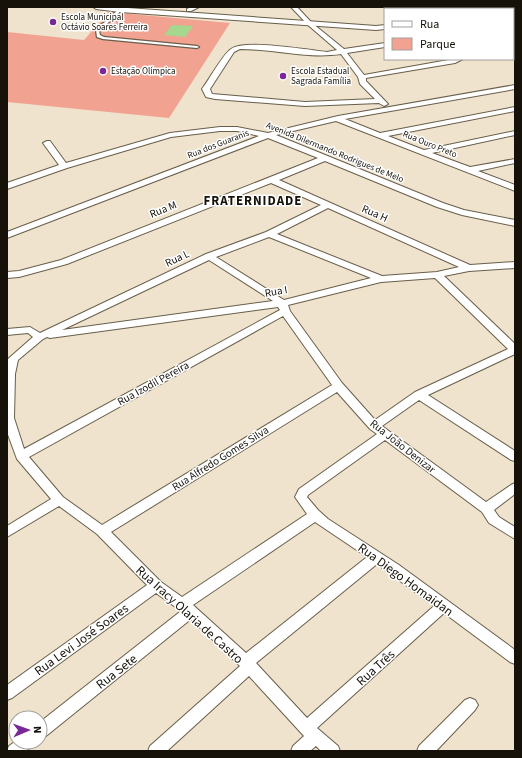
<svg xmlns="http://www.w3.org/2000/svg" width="522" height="758" viewBox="0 0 522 758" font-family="'Source Sans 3',sans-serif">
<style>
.green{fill:#f2a290}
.water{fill:#a5d78e}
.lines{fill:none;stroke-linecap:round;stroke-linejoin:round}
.service-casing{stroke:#685e4a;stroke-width:2.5}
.minor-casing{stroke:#685e4a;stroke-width:2}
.tertiary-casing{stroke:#685e4a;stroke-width:2}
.service{fill:#fff;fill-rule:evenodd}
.minor{fill:#fff;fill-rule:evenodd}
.tertiary{fill:#fff;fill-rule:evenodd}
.poi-dot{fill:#7a2898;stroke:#fff;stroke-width:1.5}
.labels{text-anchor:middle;stroke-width:3;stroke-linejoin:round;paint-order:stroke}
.far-poi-label{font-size:9px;fill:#16120a;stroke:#fff;text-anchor:start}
.far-street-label{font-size:9px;fill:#16120a;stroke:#fff}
.street-label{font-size:11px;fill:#16120a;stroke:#fff}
.far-district-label{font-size:13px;font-weight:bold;letter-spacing:1px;fill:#16120a;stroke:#fff}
.near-street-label{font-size:13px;fill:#16120a;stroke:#fff}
</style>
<rect width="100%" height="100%" fill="#efe3cd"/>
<!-- green -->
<path class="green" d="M109,12L230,23L169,118L7,102V32L84,40Z"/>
<!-- water -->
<path class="water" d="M172,25L193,26L185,37L164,35Z"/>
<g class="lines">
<!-- service casing -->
<g class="service-casing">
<path id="service" d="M119,9L122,10L99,31L100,35L104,37L197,46L199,47L197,48L103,39L97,37L96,30Z"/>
</g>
<!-- minor casing -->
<g class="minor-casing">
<path id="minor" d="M93,7H127L120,12L96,9Z
M191,7H199L191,11H187V9Z
M291,7H297L312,23L344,49L385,43V47L347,53L364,75L454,59H463L455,63L366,78V81L388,104L384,106L379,103L305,106L215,99L206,97L202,89C209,80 223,54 231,49C245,39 308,50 327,52L337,50L308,25ZM240,49C274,49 308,59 341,54L358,77L360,84L375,99L305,102L212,94L210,89L234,52Z
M387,7H394L395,9H388Z
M510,7H515V10Z
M515,40V44L513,45V41Z
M515,85V89L345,119L380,133L515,107V111L388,136L424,150L515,131V135L432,153L470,167L515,159V163L478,171L515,185V191L336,121L276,135L443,203L464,210L515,220V226L462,215L437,207L325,161L279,180L470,265L515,262V268L469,271L444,276L515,344V354L428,395L515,451V461L511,460L419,400L382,426L486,502L511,485L515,483V494L494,510L499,517L515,527V539L489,523L482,512L385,440L308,495L307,497L318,510L328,519L399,565L515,650V664L510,662L444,613L317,728L338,746L340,751H321L316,746L310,751H291L293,746L304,736L249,676L167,751H148L150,746L240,666L191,619L46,736L40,738V722L181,611L156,593L12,698L7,700V685L147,585L97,534L59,506L7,537V526L51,499L17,459L7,432L8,359L33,337L28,333L7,335V329L30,327L40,333L206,254L266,232L321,205L271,183L67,264L19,277L7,278V272L19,271L61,260L318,158L268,138L7,238V232L259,136L237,131H220L171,137L67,168L7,189V183L59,165L43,143L47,141H50L66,163L170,133L220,127H237L268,133L338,116ZM328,208L459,267L437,272L382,276L277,234ZM269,237L371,278L284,300L216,257ZM209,260L273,301L62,330ZM435,278L508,349L415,392L375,420L342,383L290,311L288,305L381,282ZM278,307L280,310L24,449L14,418L15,374L18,360L43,339L47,337L50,338ZM283,316L332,385L102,525L63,497L29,457ZM337,392L370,429L377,434L299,489L295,497L307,514L182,597L161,582L111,532ZM315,522L367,557L246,653L193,605ZM377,564L434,606L307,718L256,663Z
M470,698L475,700L478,705L475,710L436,751H417L419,746L465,700Z
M16,741V742H34C29,754 18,751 7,751L9,746Z"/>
</g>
<!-- tertiary casing -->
<g class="tertiary-casing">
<path id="tertiary" d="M114,7L376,26L385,25V29L376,30L120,12H117Z
M461,7H479L476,9H460Z
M491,7H507L504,9H488Z"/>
</g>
<!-- service -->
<use href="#service" class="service"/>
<!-- minor -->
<use href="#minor" class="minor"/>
<!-- tertiary -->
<use href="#tertiary" class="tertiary"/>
</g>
<!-- markers -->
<g class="poi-dot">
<circle cx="53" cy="22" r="4"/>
<circle cx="103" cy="71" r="4"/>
<circle cx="283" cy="76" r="4"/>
</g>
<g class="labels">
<!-- far-poi labels -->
<g class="far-poi-label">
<text x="61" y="20">Escola Municipal<tspan x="61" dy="10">Octávio Soares Ferreira</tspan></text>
<text x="111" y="74">Estação Olímpica</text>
<text x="291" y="74">Escola Estadual<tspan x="291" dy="10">Sagrada Família</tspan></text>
</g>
<!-- far-street labels -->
<g class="far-street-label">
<text transform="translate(218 144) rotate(-21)" y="3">Rua dos Guaranis</text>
<text transform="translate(430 144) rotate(22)" y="3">Rua Ouro Preto</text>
<text transform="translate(335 152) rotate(22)" y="3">Avenida Dilermando Rodrigues de Melo</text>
</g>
<!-- street labels -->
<g class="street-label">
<text transform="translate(163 209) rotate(-22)" y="4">Rua M</text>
<text transform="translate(375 213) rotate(24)" y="4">Rua H</text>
<text transform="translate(177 258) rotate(-25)" y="4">Rua L</text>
<text transform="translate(276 291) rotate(-10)" y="4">Rua I</text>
<text transform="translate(153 383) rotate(-29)" y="4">Rua Izodil Pereira</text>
<text transform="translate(403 446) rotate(38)" y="4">Rua João Denizar</text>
<text transform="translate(220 458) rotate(-32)" y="4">Rua Alfredo Gomes Silva</text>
</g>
<!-- far-district labels -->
<g class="far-district-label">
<text x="253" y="205">FRATERNIDADE</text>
</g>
<!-- near-street labels -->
<g class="near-street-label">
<text transform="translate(406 579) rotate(36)" y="5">Rua Diego Homaidan</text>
<text transform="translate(190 614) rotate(42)" y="5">Rua Iracy Olaria de Castro</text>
<text transform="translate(81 639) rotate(-36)" y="5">Rua Levi José Soares</text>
<text transform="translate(375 667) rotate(-42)" y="5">Rua Três</text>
<text transform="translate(116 671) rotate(-38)" y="5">Rua Sete</text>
</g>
</g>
<!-- border -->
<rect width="522" height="758" fill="none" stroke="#16120a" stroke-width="16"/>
<!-- legend -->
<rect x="384" y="8" width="130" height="52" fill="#ffffff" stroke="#a2a09d"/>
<rect x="392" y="21" width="20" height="6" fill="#ffffff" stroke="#a2a09d"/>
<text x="420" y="28" font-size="12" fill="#16120a">Rua</text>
<rect x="392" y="38" width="20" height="12" fill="#f2a290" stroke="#a2a09d"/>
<text x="420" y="48" font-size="12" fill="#16120a">Parque</text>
<!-- north arrow -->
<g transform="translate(28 730) rotate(88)"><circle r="19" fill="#ffffff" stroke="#a2a09d"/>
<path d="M0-3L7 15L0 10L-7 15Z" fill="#7a2898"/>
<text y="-6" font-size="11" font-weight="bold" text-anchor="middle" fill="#16120a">N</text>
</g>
</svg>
